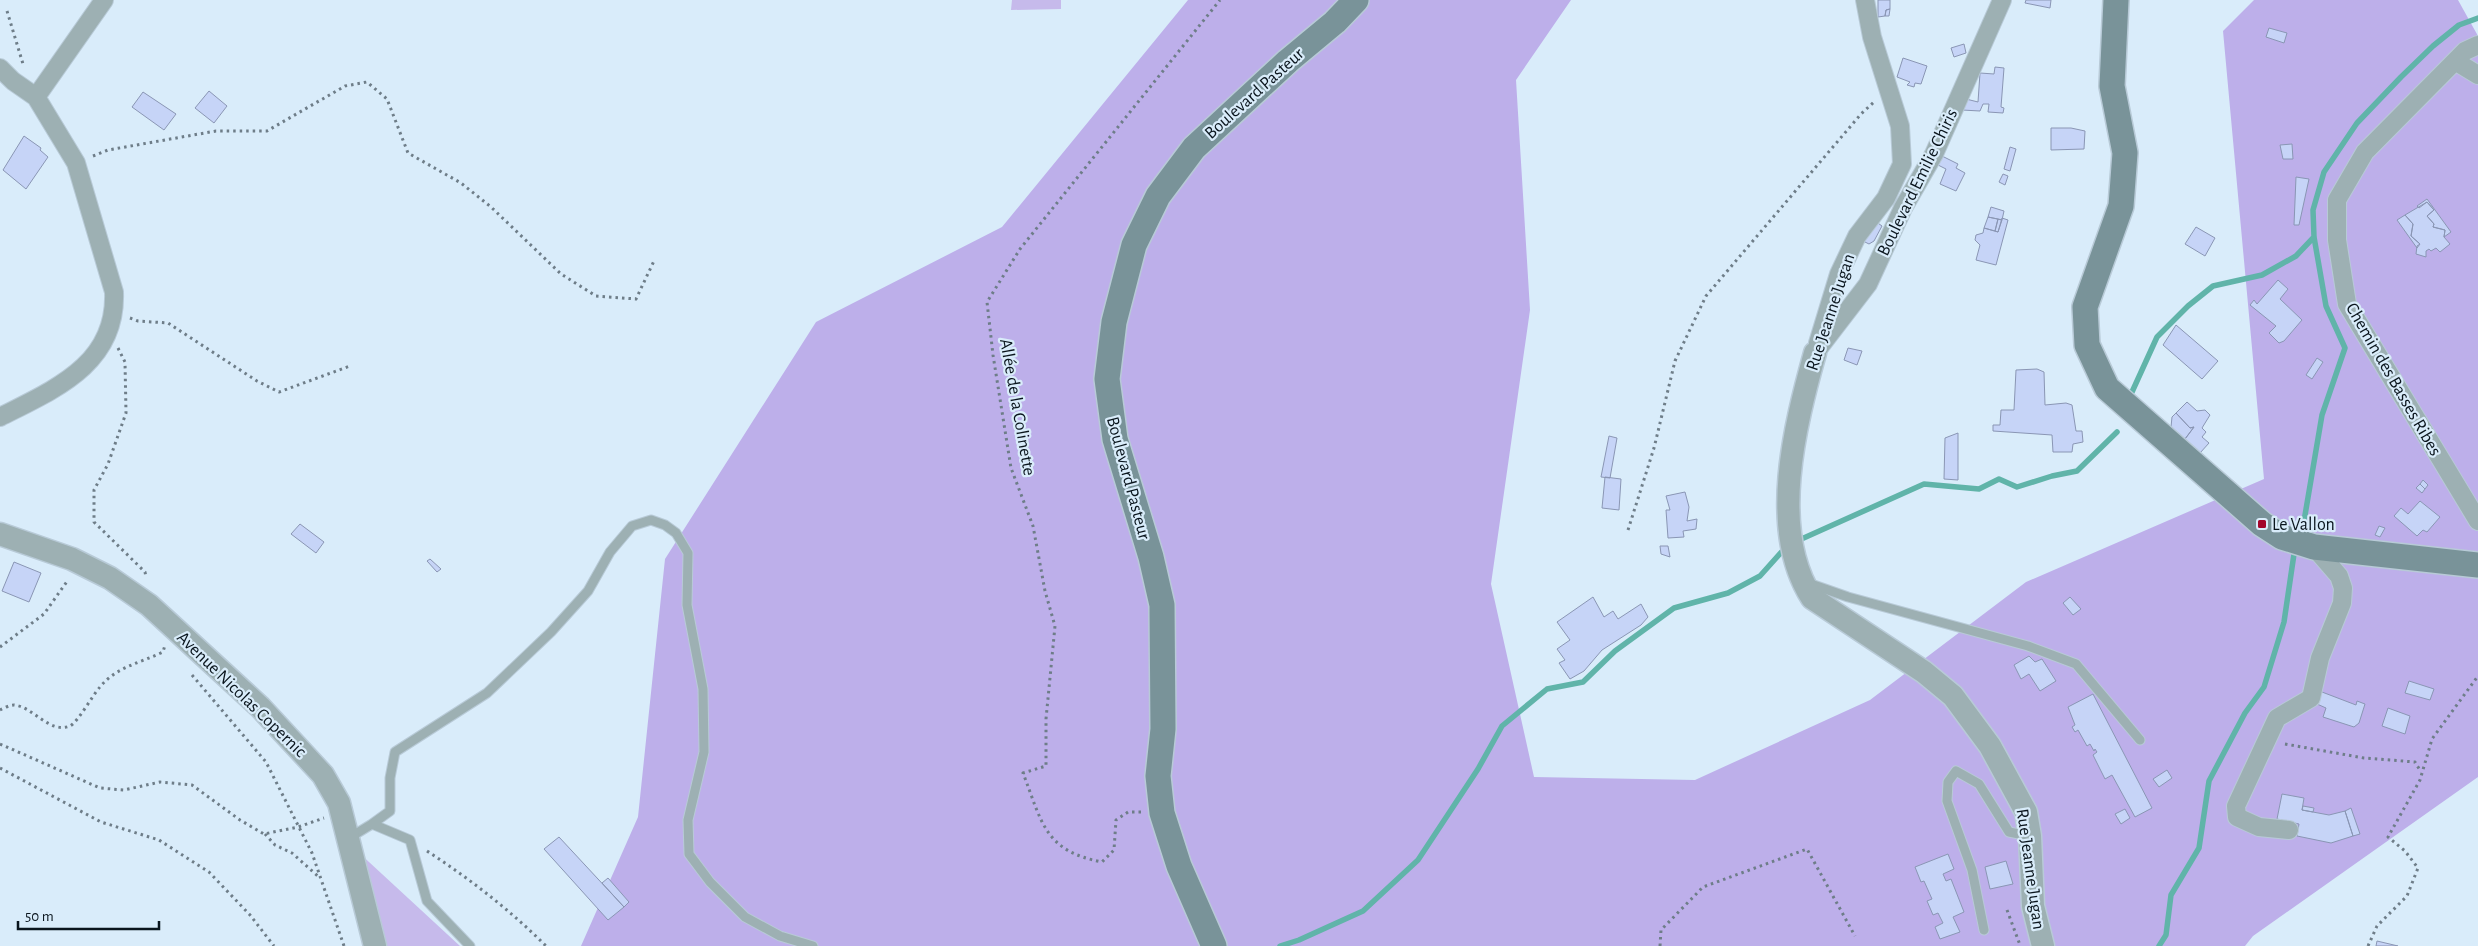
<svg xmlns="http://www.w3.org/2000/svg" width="2478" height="946" viewBox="0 0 2478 946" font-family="'Alegreya Sans',sans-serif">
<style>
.green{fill:#c6baeb}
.forest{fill:#bdafea}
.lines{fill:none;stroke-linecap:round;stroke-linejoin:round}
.stream{stroke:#60b4a9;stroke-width:5.5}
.building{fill:#c6d4f7;stroke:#8a96b4}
.service-casing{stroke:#b8cad7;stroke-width:11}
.minor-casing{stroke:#b8cad7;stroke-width:20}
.tertiary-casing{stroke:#b8cad7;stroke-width:25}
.secondary-casing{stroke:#b8cad7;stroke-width:28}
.path{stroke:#6e7d88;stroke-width:3;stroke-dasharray:2.5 4;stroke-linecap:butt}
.service{stroke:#9db0b3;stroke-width:9}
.minor{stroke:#9db0b3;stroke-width:18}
.tertiary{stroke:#9db0b3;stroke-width:22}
.secondary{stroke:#799399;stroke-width:25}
.poi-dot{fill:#a3052b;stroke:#d9ecfa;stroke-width:2}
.labels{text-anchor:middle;stroke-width:4.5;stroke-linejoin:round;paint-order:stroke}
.street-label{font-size:18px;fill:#0a151d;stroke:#d9ecfa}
.poi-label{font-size:18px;fill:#0a151d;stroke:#d9ecfa;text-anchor:start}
</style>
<rect width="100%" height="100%" fill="#d9ecfa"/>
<!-- green -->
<path class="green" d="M1012,0H1061V9L1011,10Z
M356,850L460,946H381Z"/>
<!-- forest -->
<path class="forest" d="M1188,0H1571L1516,80L1530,310L1491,584L1534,777L1695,780L1870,700L2026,582L2264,479L2223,31L2254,0H2458L2478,36V777L2253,936L2245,946H581L638,817L665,559L816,322L1002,227Z"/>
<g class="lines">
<!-- stream -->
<path class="stream" d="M2132,392L2157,337L2188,306L2213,286L2262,275L2296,256L2314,237
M2303,527L2322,415L2345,348L2326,306L2314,237L2313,210L2324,172L2357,123L2401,77L2433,46L2459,25L2478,18
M1797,541L1924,484L1979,489L1999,479L2017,487L2052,476L2077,471L2117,432
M1280,946L1299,940L1363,911L1418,860L1478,769L1502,726L1547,689L1583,682L1615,651L1674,608L1728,593L1760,576L1786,547
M2159,946L2166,935L2171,895L2199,848L2209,781L2245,713L2264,687L2284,622L2294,554"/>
</g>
<!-- building -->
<path class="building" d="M1878,0H1890V9L1886,10L1885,16L1878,17Z
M2026,0H2051L2050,8L2025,3Z
M1890,9L1889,16H1885L1886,10Z
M2269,28L2287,33L2284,43L2266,37Z
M1964,44L1966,53L1954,57L1951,48Z
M1903,58L1927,66L1921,84L1915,83L1914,87L1907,85L1910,82L1897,77Z
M1995,67L2004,68L2001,107L2004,108L2003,113L1988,112L1989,104H1983L1980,111L1962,110L1966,99L1978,102L1980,73L1994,74Z
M209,91L227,106L214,123L195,108Z
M143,92L176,114L164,130L132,107Z
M2051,128H2071L2085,131L2084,149L2051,150Z
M24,136L41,148L40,150L48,157L26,189L3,170Z
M2292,144L2293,159H2283L2280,145Z
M2010,147L2016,149L2010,171L2004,169Z
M1942,156L1958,164L1956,168L1965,173L1956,191L1940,184L1946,169L1938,165Z
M2003,174L2008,176L2005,185L1999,182Z
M2296,177L2309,179L2299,225H2294Z
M2427,199L2451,232L2444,237L2445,230L2433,227L2434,224L2427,216L2434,210L2427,202L2419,208L2417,206Z
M2427,202L2434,210L2427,216L2434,224L2433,227L2445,230L2444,237L2450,244L2440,252L2436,248L2431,251L2429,249L2426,251V257L2416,254L2417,246L2420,244L2411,236L2413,224L2405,215Z
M1991,207L2004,211L2002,220L1988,217Z
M2405,215L2413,224L2411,236L2420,244L2417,248L2397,220Z
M1988,217L1998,219L1995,231L1984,228Z
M2002,218L2008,220L1996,265L1976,260L1980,245L1975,240L1976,235L1983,233L1984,228L1998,232Z
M1998,219L2002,220L1998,232L1995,231Z
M1875,221L1882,226L1874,241L1869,244L1863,241Z
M2196,227L2215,238L2205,256L2185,244Z
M2278,280L2288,289L2280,299L2302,320L2284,341L2279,343L2269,333L2276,326L2250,305L2254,300L2257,304Z
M2176,325L2218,361L2202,379L2163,345Z
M1848,348L1862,351L1857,365L1844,360Z
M2317,358L2323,362L2312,379L2306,375Z
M2037,369L2044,372L2045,405L2066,403L2072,405L2076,431H2082L2083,442L2073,444L2072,452H2053L2052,435L1993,431V425H2000L2001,410H2014L2016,370Z
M2187,402L2197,411L2205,410L2210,415L2202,428L2206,432L2202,437L2209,443L2200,453L2185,439L2194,427L2190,428L2176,413Z
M2176,413L2190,428L2194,427L2185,439L2171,427L2172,417Z
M1958,433V480L1944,479L1945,438Z
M1609,436L1617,438L1610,478L1601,477Z
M1605,477L1621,479L1619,510L1602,508Z
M2423,480L2428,485L2425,489L2420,484Z
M2420,484L2425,489L2422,493L2416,488Z
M1685,492L1689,507L1687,521L1697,519L1696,529L1683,531L1684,537L1668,538L1666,510H1670L1666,496Z
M2420,501L2440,517L2427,532L2423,530L2417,536L2394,516L2401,508L2408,514Z
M300,524L324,542L316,553L291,534Z
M2379,526L2385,528L2380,537L2375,535Z
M1660,546H1668L1670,557L1661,554Z
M430,559L441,569L437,572L427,561Z
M14,562L41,573L29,602L2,591Z
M1593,597L1604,617L1613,611L1618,619L1641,604L1648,617L1641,625L1602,650L1584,671L1570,679L1559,663L1565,660L1557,649L1570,640L1557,622Z
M2070,597L2081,609L2073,615L2063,603Z
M2029,656L2035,662L2042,659L2056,681L2040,691L2029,674L2021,679L2014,665Z
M2409,681L2434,689L2430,700L2405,693Z
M2322,692L2356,705L2357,701L2365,704L2359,723L2354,727L2323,717L2326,708L2317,704Z
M2093,694L2152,808L2135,817L2112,775L2105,779L2093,755L2097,752L2095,749L2094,751L2090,744L2087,746L2078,730L2075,732L2072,727L2075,725L2068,707Z
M2388,708L2410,716L2405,734L2382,726Z
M2167,770L2172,778L2159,787L2153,779Z
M2282,794L2304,798L2302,810L2329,815L2345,811L2353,836L2331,843L2297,836L2299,824L2277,819Z
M2303,806L2314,808L2313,812L2302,810Z
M2351,808L2360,834L2353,836L2345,811Z
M2125,809L2130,818L2121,824L2115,814Z
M559,837L624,907L608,920L544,849Z
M1948,854L1954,869L1943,874L1946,881L1951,879L1964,912L1953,917L1960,932L1940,939L1935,927L1943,923L1938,913L1933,915L1927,901L1932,899L1924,881L1921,882L1915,867Z
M2006,861L2013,884L1990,889L1985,867Z
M608,878L629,902L624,907L602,883Z
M2377,941L2398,946H2376Z"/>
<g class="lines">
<!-- service casing -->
<g class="service-casing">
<path id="service" d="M1808,583L1848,597L2028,646L2076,664L2140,740
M372,824L390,811V778L395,752L487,693L551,632L588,591L610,552L632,526L651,520L665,525L676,533L688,553L687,605L703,689L704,752L688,820L689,854L710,882L745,917L780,936L813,946
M349,838L372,824L410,840L427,901L470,946
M1984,930L1972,870L1947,801L1948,782L1956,771L1979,784L2009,832L2029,836"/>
</g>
<!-- minor casing -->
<g class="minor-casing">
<path id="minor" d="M2478,45L2465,51L2365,152L2337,200V240L2347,304L2478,521
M2455,61L2478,75
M0,68L13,81L36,97L76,163L114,292C117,364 55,389 0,417
M36,97L104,0
M1818,343L1839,274L1857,236L1886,198L1902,164L1900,126L1872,37L1865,0
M1815,353L1868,284L1903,208L1934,154L2002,0
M2289,830L2259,827L2237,817L2236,806L2277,718L2311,698L2320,658L2342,603L2343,588L2339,576L2314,547"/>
</g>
<!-- tertiary casing -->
<g class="tertiary-casing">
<path id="tertiary" d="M1815,353C1795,425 1768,530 1812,598L1924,672L1953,696L1990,746L2026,812L2030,836L2033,906L2043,946
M0,534L72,559L110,578L149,605L260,707L323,775L339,803L375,946"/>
</g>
<!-- secondary casing -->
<g class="secondary-casing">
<path id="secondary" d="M2116,0L2112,86L2125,153L2121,206L2085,307L2087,345L2107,388L2262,524L2282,537L2314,547L2478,565
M1214,946L1179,866L1162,813L1158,776L1163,729L1162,605L1151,557L1115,439L1107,379L1114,322L1134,245L1158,196L1194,148L1288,61L1335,22L1356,0"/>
</g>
<!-- path -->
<path class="path" d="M7,11L23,64
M93,156L108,150L216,131H267L345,86L367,82L387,99L408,153L461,183L491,207L561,274L596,296L636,299L654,261
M130,318L138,321L168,323L257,381L279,392L350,366
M118,348L125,362L126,413L108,464L94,490V522L145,572L146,577
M1628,530L1654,448L1675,361L1706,296L1861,114L1875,101
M0,647L44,614L68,580
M192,675L266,762L312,853L344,946
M0,710C4,708 10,705 14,705C34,707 49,734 70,726C78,722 92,696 100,687C116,667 140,663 163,652L165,645
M0,744L100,788L124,790L160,782L192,785L240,820L264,834L298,827L324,818
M2285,744L2364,758L2415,762L2421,772
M0,768L101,822L159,840L209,872L250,915L274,946
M1141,812H1128L1116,820L1114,850L1102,862C1044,851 1042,822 1023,773L1046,766V719L1055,626L1045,591L1033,526L1011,468L993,355L987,302L1020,249L1220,0
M265,834L275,845L292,853L320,878
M427,851C470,879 510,910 546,946
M2007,910L2020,945
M1660,946L1661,930L1703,887L1807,849L1855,936
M2368,946L2377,926L2407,896L2418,868L2405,851L2388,837L2420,780L2432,739L2478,676"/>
<!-- service -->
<use href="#service" class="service"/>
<!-- minor -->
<use href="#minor" class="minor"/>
<!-- tertiary -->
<use href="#tertiary" class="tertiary"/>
<!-- secondary -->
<use href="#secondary" class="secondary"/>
</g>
<!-- markers -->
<rect class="poi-dot" x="2257" y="519" width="10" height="10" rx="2.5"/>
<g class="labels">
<!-- street labels -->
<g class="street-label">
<text transform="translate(1254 93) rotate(-42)" y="6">Boulevard Pasteur</text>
<text transform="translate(1917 182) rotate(-64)" y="6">Boulevard Emilie Chiris</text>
<text transform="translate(1830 312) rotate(-72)" y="6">Rue Jeanne Jugan</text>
<text transform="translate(2394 379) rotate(60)" y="6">Chemin des Basses Ribes</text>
<text transform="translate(1018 407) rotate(80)" y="6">Allée de la Colinette</text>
<text transform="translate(1129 478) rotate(75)" y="6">Boulevard Pasteur</text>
<text transform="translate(242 694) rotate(44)" y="6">Avenue Nicolas Copernic</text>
<text transform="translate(2031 869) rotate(82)" y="6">Rue Jeanne Jugan</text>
</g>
<!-- poi labels -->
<g class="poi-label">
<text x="2272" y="530">Le Vallon</text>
</g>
</g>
<!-- scale -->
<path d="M18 921v8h141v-8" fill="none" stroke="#0a151d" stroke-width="2.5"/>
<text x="25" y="921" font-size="15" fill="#0a151d" stroke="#d9ecfa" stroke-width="4" paint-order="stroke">50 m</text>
</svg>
